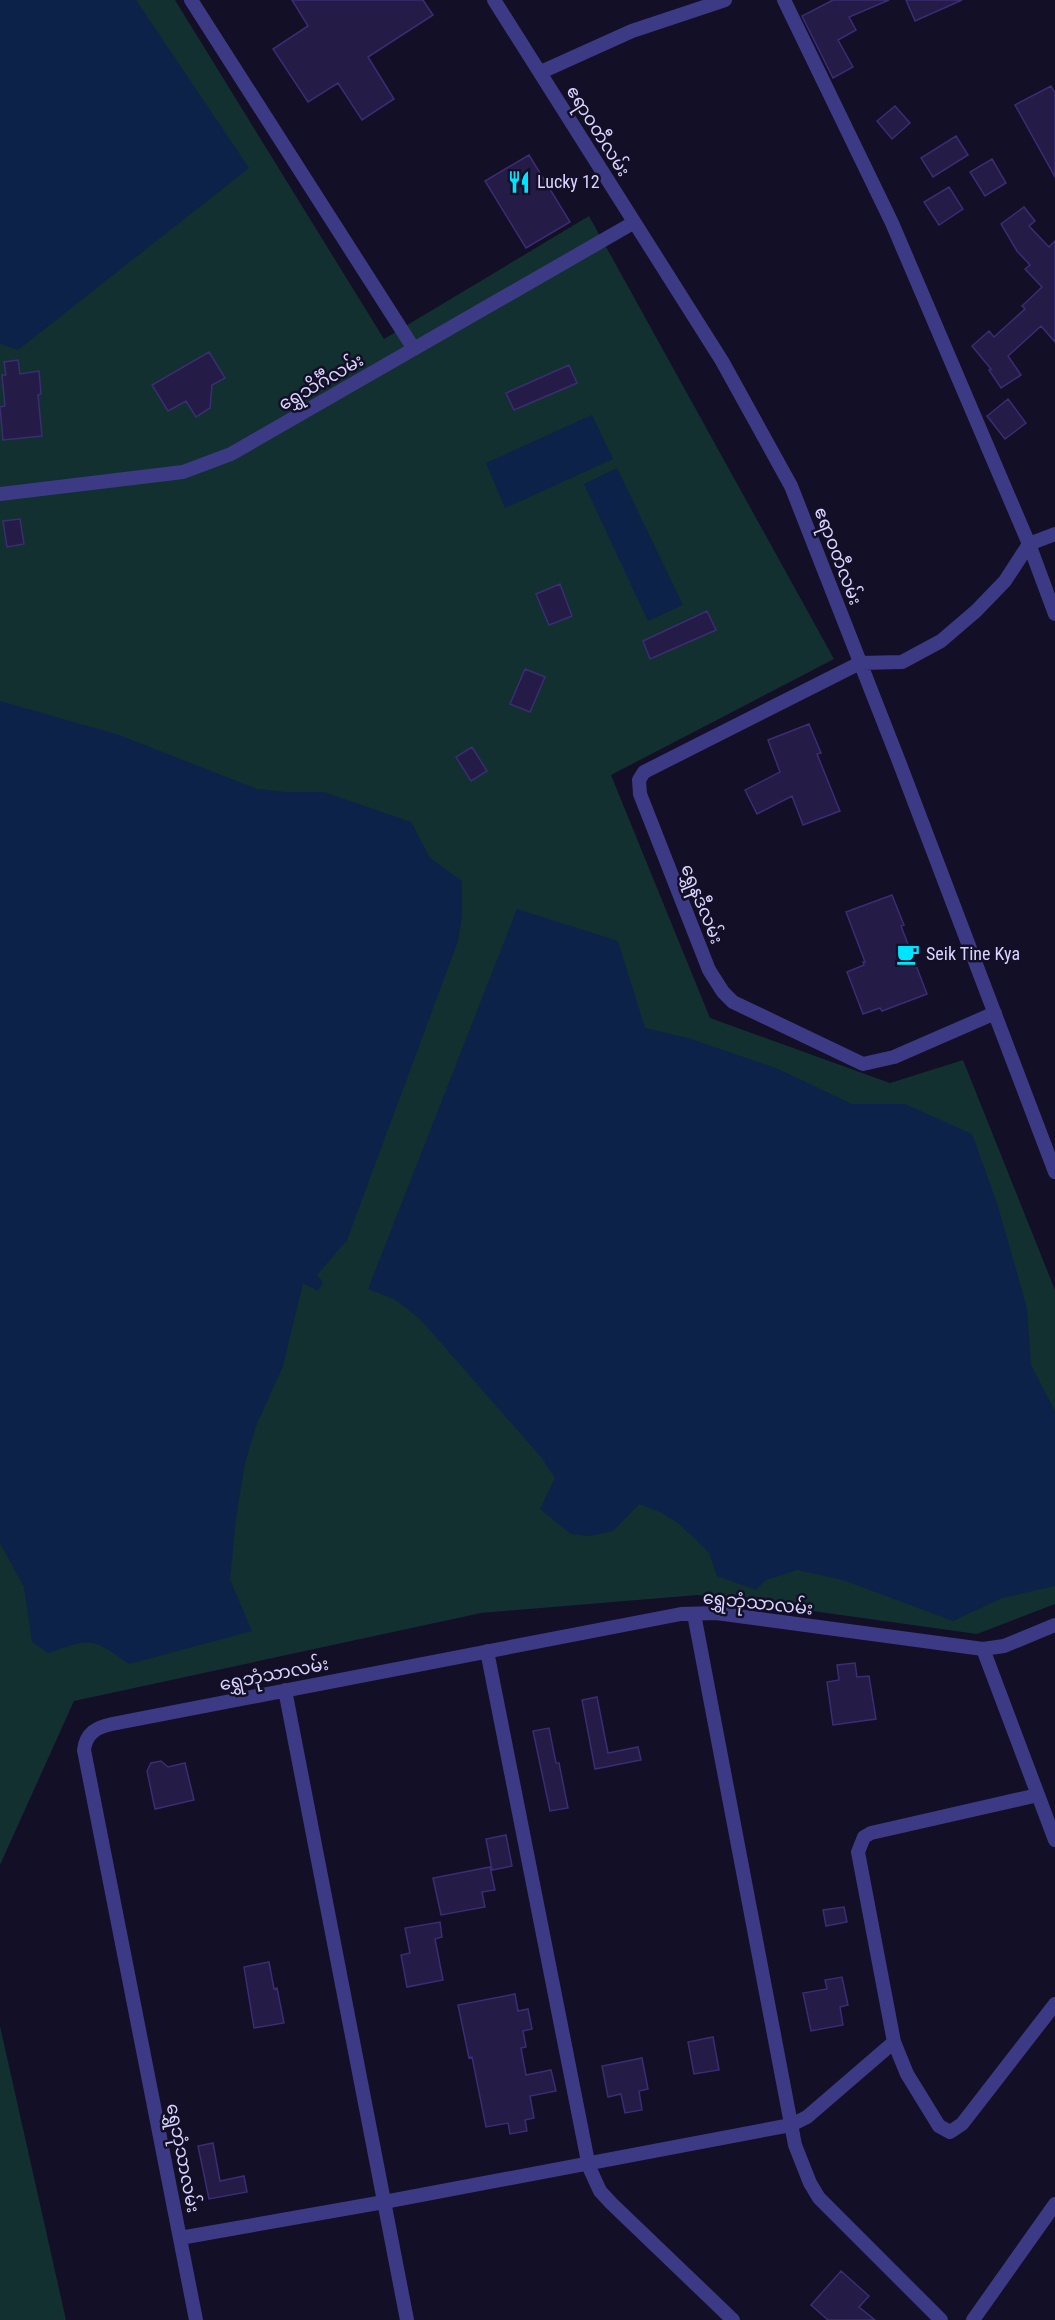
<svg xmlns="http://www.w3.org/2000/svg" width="1055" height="2320" viewBox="0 0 1055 2320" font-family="'Roboto Condensed','Noto Sans Myanmar',sans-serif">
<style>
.green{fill:#12302f}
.water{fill:#0c2248}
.building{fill:#241b47;stroke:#3b2d73;stroke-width:1.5}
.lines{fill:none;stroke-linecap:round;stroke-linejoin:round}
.minor{stroke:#3d3a85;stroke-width:14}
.labels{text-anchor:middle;stroke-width:5;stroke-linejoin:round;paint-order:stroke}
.street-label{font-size:18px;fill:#d9d4ff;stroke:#130f26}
.poi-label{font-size:18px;fill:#d9d4ff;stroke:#130f26;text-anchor:start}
</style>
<rect width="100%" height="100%" fill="#130f26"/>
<!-- green -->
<path class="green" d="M0,0H175L384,339L589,216L834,659L611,775L710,1018L890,1083L963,1060L1055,1290V1604L977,1634L698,1595L481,1613L74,1701L0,1865Z
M0,2026L66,2320H0Z"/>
<!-- water -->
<path class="water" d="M0,0H136L249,168L18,350L0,344Z
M592,415L613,459L505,508L486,463Z
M617,468L683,605L648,621L584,484Z
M0,701L119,735L257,789L285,792H324L411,822L430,858L462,881V917L458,941L347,1240L317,1275L323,1282L318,1291L303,1283L283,1366L256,1426L245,1463L236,1518L230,1580L252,1631L129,1664C91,1637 92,1638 48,1653L32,1642L24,1587L0,1543Z
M517,909L618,941L645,1028L688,1038L776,1068L852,1104H905L972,1134L998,1206L1027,1308L1031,1365L1055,1411V1586L1002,1598L953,1621L843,1580L797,1570L766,1580L756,1590L717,1576L709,1553L692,1536L678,1523L660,1512L639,1504L613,1531L590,1536L571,1534L540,1509L555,1478L541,1457L420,1319L394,1299L368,1289Z"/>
<!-- building -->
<path class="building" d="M292,0H423L433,15L368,57L394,99L362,120L338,83L308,102L273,49L308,26Z
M833,0H889L849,17L856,30L838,40L853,67L833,78L802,16Z
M906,0H962L915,21Z
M1051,86L1055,93V177L1015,105Z
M895,106L910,123L892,139L877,121Z
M956,136L968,155L933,177L921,158Z
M529,155L570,222L526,248L485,181Z
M992,159L1006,183L985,196L970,172Z
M949,187L963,209L939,225L924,202Z
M1024,207L1035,221L1029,226L1049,247L1055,241V342L1041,326L1008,356L1021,375L1001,388L989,370L991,369L972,346L989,331L994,337L1025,309L1022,306L1042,287L1025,269L1030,265L1017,251L1001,224Z
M209,352L225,378L212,385L210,408L196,417L186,401L168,411L152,385Z
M18,360L20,374L39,371L41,394L38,395L42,436L3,440L0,407L5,406L2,375H6L4,362Z
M569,365L577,383L514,410L506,393Z
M1008,399L1026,423L1005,439L987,416Z
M20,519L24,544L7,547L3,521Z
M560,584L572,616L549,625L536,594Z
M707,611L716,630L650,659L643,641Z
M525,669L545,677L530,712L510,704Z
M809,724L821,753L817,754L840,811L803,825L792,796L757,814L745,790L780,772L768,740Z
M472,747L487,771L471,781L456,757Z
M892,895L904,925L901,926L927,994L882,1011L880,1008L863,1014L847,972L864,965L863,962H865L846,912Z
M855,1663L857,1677L869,1676L876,1719L833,1725L827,1682L839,1680L837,1665Z
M597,1697L608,1753L638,1747L641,1760L595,1769L582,1700Z
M549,1728L556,1763H559L568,1808L550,1811L533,1731Z
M161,1761L168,1767L185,1763L194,1800L155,1809L147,1771L151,1763Z
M506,1835L512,1866L492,1870L486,1839Z
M490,1867L495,1890L482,1892L485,1907L441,1915L433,1878Z
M844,1907L847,1922L826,1926L823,1910Z
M440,1922L442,1937L435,1939L443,1980L407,1987L401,1955L410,1953L405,1928Z
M269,1962L274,1989L277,1988L284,2023L254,2028L244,1967Z
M842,1977L848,2005L840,2007L843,2025L811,2031L803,1993L827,1989L825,1980Z
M515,1994L518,2011L528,2009L532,2029L523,2031L526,2047L521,2048L526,2075L551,2070L556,2091L530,2096L534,2118L525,2120L527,2131L510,2134L508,2123L486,2127L472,2057L469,2058L458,2005Z
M713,2037L719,2070L694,2074L688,2042Z
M642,2058L648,2089L639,2091L642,2110L625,2113L621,2094L608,2097L602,2066Z
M213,2143L220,2181L244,2176L247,2192L209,2199L198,2146Z
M841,2271L869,2296L859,2307L875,2320H828L811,2305Z"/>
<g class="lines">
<!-- minor -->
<path class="minor" d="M191,0L414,349
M494,0L722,361L791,486L898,759L1055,1172
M784,0L892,223L1029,544L1055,614
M541,72L632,31L725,0
M0,494L183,472L231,454L633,223
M995,1013L894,1057L863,1064L733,1002L723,992L709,970L640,794L639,780L644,772L860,663L902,662L941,641L976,611L1005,581L1029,544L1055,534
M694,1614L795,2145L810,2183L819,2198L941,2320
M983,1649L1055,1840
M487,1651L589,2167L600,2191L611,2203L733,2320
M285,1690L407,2320
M1038,1795L871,1833L864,1837L858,1852L894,2042L907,2074L939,2126L950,2132L962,2124L1055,2004
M180,2238L384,2202L791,2125L807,2117L894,2042
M196,2320L84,1750C86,1733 97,1727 112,1724L681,1614L716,1613L983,1649L1004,1646L1055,1625
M973,2320L1055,2204"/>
</g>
<!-- icons -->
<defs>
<g id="restaurant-bare" transform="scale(1.8)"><path d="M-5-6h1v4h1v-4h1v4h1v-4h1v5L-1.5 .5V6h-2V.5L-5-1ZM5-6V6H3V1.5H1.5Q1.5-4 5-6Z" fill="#00e5ff" stroke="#130f26" stroke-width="2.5" paint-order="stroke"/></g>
<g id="cafe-bare" transform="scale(1.8)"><path d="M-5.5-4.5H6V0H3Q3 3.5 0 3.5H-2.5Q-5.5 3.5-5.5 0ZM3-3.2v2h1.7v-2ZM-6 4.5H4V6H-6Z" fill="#00e5ff" stroke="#130f26" stroke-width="2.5" paint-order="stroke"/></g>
</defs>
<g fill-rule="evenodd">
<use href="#restaurant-bare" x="519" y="182"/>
<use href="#cafe-bare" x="908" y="954"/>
</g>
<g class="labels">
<!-- street labels -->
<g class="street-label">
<text transform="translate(598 131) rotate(58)" y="6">ဧရာဝတီလမ်း</text>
<text transform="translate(321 382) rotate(-30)" y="6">ရွှေသိင်္ဂီလမ်း</text>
<text transform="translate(838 556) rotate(69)" y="6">ဧရာဝတီလမ်း</text>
<text transform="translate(702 904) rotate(68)" y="6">ရွှေနဒီလမ်း</text>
<text transform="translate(758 1603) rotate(6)" y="6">ရွှေဘုံသာလမ်း</text>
<text transform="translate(274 1674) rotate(-11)" y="6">ရွှေဘုံသာလမ်း</text>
<text transform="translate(183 2158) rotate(79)" y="6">ရွှေဘုံသာလမ်း</text>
</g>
<!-- poi labels -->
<g class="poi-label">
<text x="537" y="188">Lucky 12</text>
<text x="926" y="960">Seik Tine Kya</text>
</g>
</g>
</svg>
